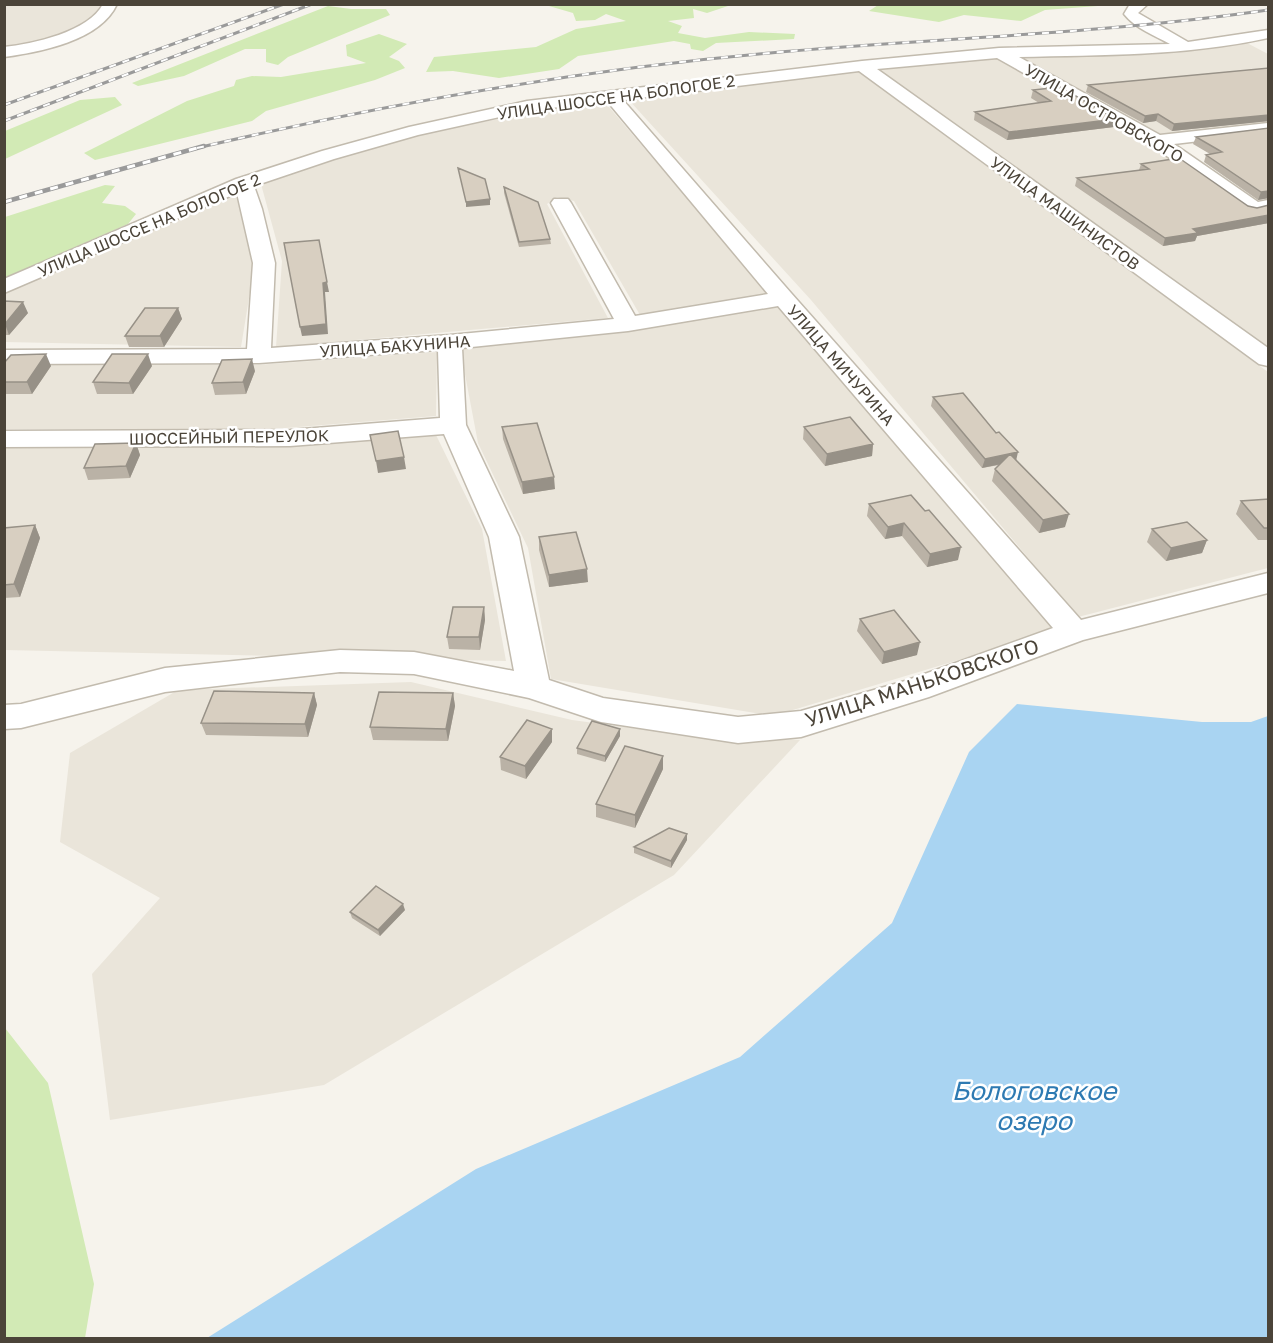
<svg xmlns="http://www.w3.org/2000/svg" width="1273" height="1343" viewBox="0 0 1273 1343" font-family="'Golos Text',sans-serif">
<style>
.residential{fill:#eae5da}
.green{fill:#d2eab5}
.water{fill:#a9d4f2}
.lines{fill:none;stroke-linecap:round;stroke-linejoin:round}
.minor-casing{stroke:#c2bbae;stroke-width:3}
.minor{fill:#fff;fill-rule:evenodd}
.rail-far1-casing{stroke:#9a9a9a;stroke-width:3}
.rail-casing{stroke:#9a9a9a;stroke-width:4.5}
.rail-far1{stroke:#fff;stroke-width:2;stroke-dasharray:7;stroke-linecap:butt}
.rail{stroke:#fff;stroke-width:3;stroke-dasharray:8;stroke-linecap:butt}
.wall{fill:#bab2a6}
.shaded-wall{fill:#979187}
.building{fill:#d8cfc1;stroke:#979187;stroke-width:1.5}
.labels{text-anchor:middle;stroke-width:5;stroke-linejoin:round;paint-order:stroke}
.far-street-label{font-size:16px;fill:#4b4439;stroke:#fff}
.street-label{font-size:20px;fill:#4b4439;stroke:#fff}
.near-water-label{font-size:26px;font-style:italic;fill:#2e7ab2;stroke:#fff}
</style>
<rect width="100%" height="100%" fill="#f6f3ec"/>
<!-- residential -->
<path class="residential" d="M22,4L100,5L97,13L59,39L5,49L4,6Z
M1247,43L1268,54V127L1167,142L1012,56L1151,54Z
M998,55L1160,147L1268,223V349L872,67Z
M856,70L1268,372V568L1078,617L811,300L627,98Z
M603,100L768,293L640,315L574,201L557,197L547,204L608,318L276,347L282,261L261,184L351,154L440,130Z
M235,192L255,261L241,347L5,342V292Z
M780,305L1061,629L773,716L551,679L528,548L478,443L460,348Z
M437,352L436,416L273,429H5V364L256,365Z
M436,435L482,529L506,661L5,650V447L255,446Z
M411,682L572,720L639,729L800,740L674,875L324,1085L110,1120L92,974L160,898L60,842L70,753L178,690Z"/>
<!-- green -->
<path class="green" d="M552,5H731L707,13L693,9L694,18L668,21L682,26L678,33L705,38L749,32L795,34L794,39L716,43L703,51L691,49L690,44L674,41L578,56L559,69L499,78L453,71L426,72L434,57L536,47L576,29L626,21L606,14L595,20L576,21L573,13L549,6Z
M878,5V4L1111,5L1045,10L1021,21L964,15L939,22L869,11Z
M328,6L351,9H386L390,15L288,57L278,65L266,62V49H245L184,76L138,86L132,83Z
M379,34L407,44L389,57L399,61L405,68L375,80L266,111L252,121L95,160L84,153L187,101L234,86L236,80L252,76L281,77L366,63L347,56L346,45Z
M115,97L122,105L5,159V131L80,100Z
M105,185L115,186L102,203L125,206L136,214L128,224L5,278V217Z
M5,1028L48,1083L94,1284L85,1338H5Z"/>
<!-- water -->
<path class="water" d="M1017,704L1202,722H1251L1268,716V1338H207L476,1169L740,1057L892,923L969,752Z"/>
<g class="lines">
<!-- minor casing -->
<g class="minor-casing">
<path id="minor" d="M103,4H117C100,41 40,52 4,57V47C32,44 89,32 103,4Z
M1130,4H1148L1138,13L1188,42L1268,30V38C1186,56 1103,55 1019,57L1160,135L1268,123V133L1174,144L1258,202L1268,200V212L1254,214L1247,212L1151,145L997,58L877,69L1268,348V366L1259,364L859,71L623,100L791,293L1081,620L1268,573V593L1083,640L929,697L801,737L738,743L601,722L529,698L414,674L340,672L165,692L21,728L4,729V705L21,704L165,668L340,650L414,652L514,671L489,537L444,434L290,446L4,447V431L290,430L440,418L438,350L259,363L4,364V350L247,349L253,263L237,193L4,293V279L236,179L322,151L409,127L527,101L862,61L999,48L1170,44C1154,35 1136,29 1124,14ZM607,101L768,294L635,316L571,203L568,199H554L551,203L614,319L450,335L271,348L275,263L262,209L254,186L334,159L418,135L527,111ZM778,306L1053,628L905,681L801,711L738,717L603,698L549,680L519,537L466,425L462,348L628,331Z"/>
</g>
<!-- minor -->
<use href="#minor" class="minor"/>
<!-- rail-far1 casing -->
<g class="rail-far1-casing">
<path id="rail-far1" d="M4,105L284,4
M4,121L312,4
M197,148C386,104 577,70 770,53C936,38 1103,34 1268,10"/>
</g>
<!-- rail casing -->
<g class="rail-casing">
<path id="rail" d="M4,202L204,146"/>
</g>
<!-- rail-far1 -->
<use href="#rail-far1" class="rail-far1"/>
<!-- rail -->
<use href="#rail" class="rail"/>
</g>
<!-- wall -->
<path class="wall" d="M1269,68V121L1172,131L1156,121L1143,123L1086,92L1088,85Z
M1033,90L1114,127L1007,140L974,120L975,112L1039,103L1031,98Z
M1269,128V198L1258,200L1204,162L1206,155L1210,154L1193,144L1196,137Z
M1141,164L1248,206L1257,208L1269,205V223L1197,236L1195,241L1163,246L1075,186L1077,178L1139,170Z
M504,187L550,239L551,244L519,247L504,193Z
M4,301L28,313L9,335H4Z
M178,308L182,319L164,347H129L125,336Z
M4,363L51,366L32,394H4Z
M152,366L133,394H97L93,382Z
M255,371L246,394L215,395L212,383Z
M933,397L1016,461L1065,527L1039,533L992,481L995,469L999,465L982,468L931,406Z
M502,427L555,489L523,494L503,439Z
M804,427L873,444L872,456L825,466L803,439Z
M136,443L140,455L130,478L88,480L84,468Z
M911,495L958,560L927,567L902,536L885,539L867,516L869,504Z
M1269,499V540H1258L1236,514L1241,501Z
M35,525L40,538L20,597L4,598V528Z
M1152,529L1207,540L1202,553L1166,561L1147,542Z
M539,537L588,582L549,587L539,550Z
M484,607L485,620L480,650L449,649L447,637Z
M860,619L917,655L882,664L857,631Z
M314,693L317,705L308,737L206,735L201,723Z
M453,693L455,706L448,741L373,740L370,727Z
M620,729V736L605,762L577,754V748Z
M552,742L526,779L501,770L500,757Z
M663,756V769L635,828L596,817V804Z
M687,834V840L671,868L634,853V847Z
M405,910L380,936L352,918L350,912Z"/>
<!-- shaded-wall -->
<path class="shaded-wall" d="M1158,114L1156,121L1143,123L1145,116Z
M1269,115V121L1172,131L1174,124Z
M1116,119L1114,127L1007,140L1009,132Z
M1269,191V198L1258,200L1261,192Z
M490,199V205L466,207V202Z
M1269,215V223L1197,236L1195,241L1163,246L1165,238L1193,229Z
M327,282L329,292H325L328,334L302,336L300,327L323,283Z
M23,302L28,313L9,335L5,324Z
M178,308L182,319L164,347L160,336Z
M46,354L51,366L32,394L27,382Z
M148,354L152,366L133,394L129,383Z
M252,359L255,371L246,394L243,382Z
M136,443L140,455L130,478L126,466Z
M873,444L872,456L825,466L827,454Z
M1018,452L1016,461L982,468L985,459Z
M404,457L406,469L378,473L376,461Z
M554,477L555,489L523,494L522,482Z
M1069,514L1065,527L1039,533L1043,520Z
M904,523L902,536L885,539L888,527Z
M35,525L40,538L20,597L14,584Z
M1207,540L1202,553L1166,561L1171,548Z
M961,547L958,560L927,567L930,554Z
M587,569L588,582L549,587V575Z
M484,607L485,620L480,650L479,637Z
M920,642L917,655L882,664L884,652Z
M314,693L317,705L308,737L305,724Z
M453,693L455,706L448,741L446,729Z
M552,729V742L526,779L525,766Z
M620,729V736L605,762V756Z
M663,756V769L635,828V815Z
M687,834V840L671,868V861Z
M403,904L405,910L380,936L378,930Z"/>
<!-- building -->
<path class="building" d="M1269,68V115L1174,124L1158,114L1145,116L1088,85Z
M1060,87L1116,119L1009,132L975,112L1051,101L1033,90Z
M1269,128V191L1261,192L1206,155L1222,152L1196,137Z
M1179,158L1248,206L1257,208L1269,205V215L1193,229L1198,233L1165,238L1077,178L1149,169L1141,164Z
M458,168L485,179L490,199L466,202Z
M504,187L538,202L550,239L519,242Z
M319,240L327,282L323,283L326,324L300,327L284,243Z
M4,301L23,302L5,324H4Z
M145,308H178L160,336H125Z
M46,354L27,382H4V363L11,355Z
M112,354H148L129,383L93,382Z
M252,359L243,382L212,383L222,360Z
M963,393L996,433L999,432L1018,452L985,459L933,397Z
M850,417L873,444L827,454L804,427Z
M537,423L554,477L522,482L502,427Z
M398,431L404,457L376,461L370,435Z
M136,443L126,466L84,468L95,444Z
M1010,454L1069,514L1043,520L995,469Z
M911,495L925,511L929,510L961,547L930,554L904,523L888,527L869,504Z
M1269,499V528H1264L1241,501Z
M1187,522L1207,540L1171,548L1152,529Z
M35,525L14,584L4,585V528Z
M576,532L587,569L549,575L539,537Z
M453,607H484L479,637H447Z
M894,610L920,642L884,652L860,619Z
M214,691L314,693L305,724L201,723Z
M379,692L453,693L446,729L370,727Z
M527,720L552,729L525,766L500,757Z
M592,721L620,729L605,756L577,748Z
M625,746L663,756L635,815L596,804Z
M669,828L687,834L671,861L634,847Z
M376,886L403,904L378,930L350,912Z"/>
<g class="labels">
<!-- far-street labels -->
<g class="far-street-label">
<text transform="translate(616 97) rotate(-8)" y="6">УЛИЦА ШОССЕ НА БОЛОГОЕ 2</text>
<text transform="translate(1104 113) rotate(30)" y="6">УЛИЦА ОСТРОВСКОГО</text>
<text transform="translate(1065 213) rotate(36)" y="6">УЛИЦА МАШИНИСТОВ</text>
<text transform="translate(149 225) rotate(-23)" y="6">УЛИЦА ШОССЕ НА БОЛОГОЕ 2</text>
<text transform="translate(395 346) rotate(-4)" y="6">УЛИЦА БАКУНИНА</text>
<text transform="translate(841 365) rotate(49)" y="6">УЛИЦА МИЧУРИНА</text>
<text transform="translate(229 437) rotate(-1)" y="6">ШОССЕЙНЫЙ ПЕРЕУЛОК</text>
</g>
<!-- street labels -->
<g class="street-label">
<text transform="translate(922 683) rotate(-18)" y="7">УЛИЦА МАНЬКОВСКОГО</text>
</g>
<!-- near-water labels -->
<g class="near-water-label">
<text x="1034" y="1100">Бологовское<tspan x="1034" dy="30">озеро</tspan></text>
</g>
</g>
<!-- border -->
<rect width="1273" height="1343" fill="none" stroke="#4b4439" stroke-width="12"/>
</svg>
